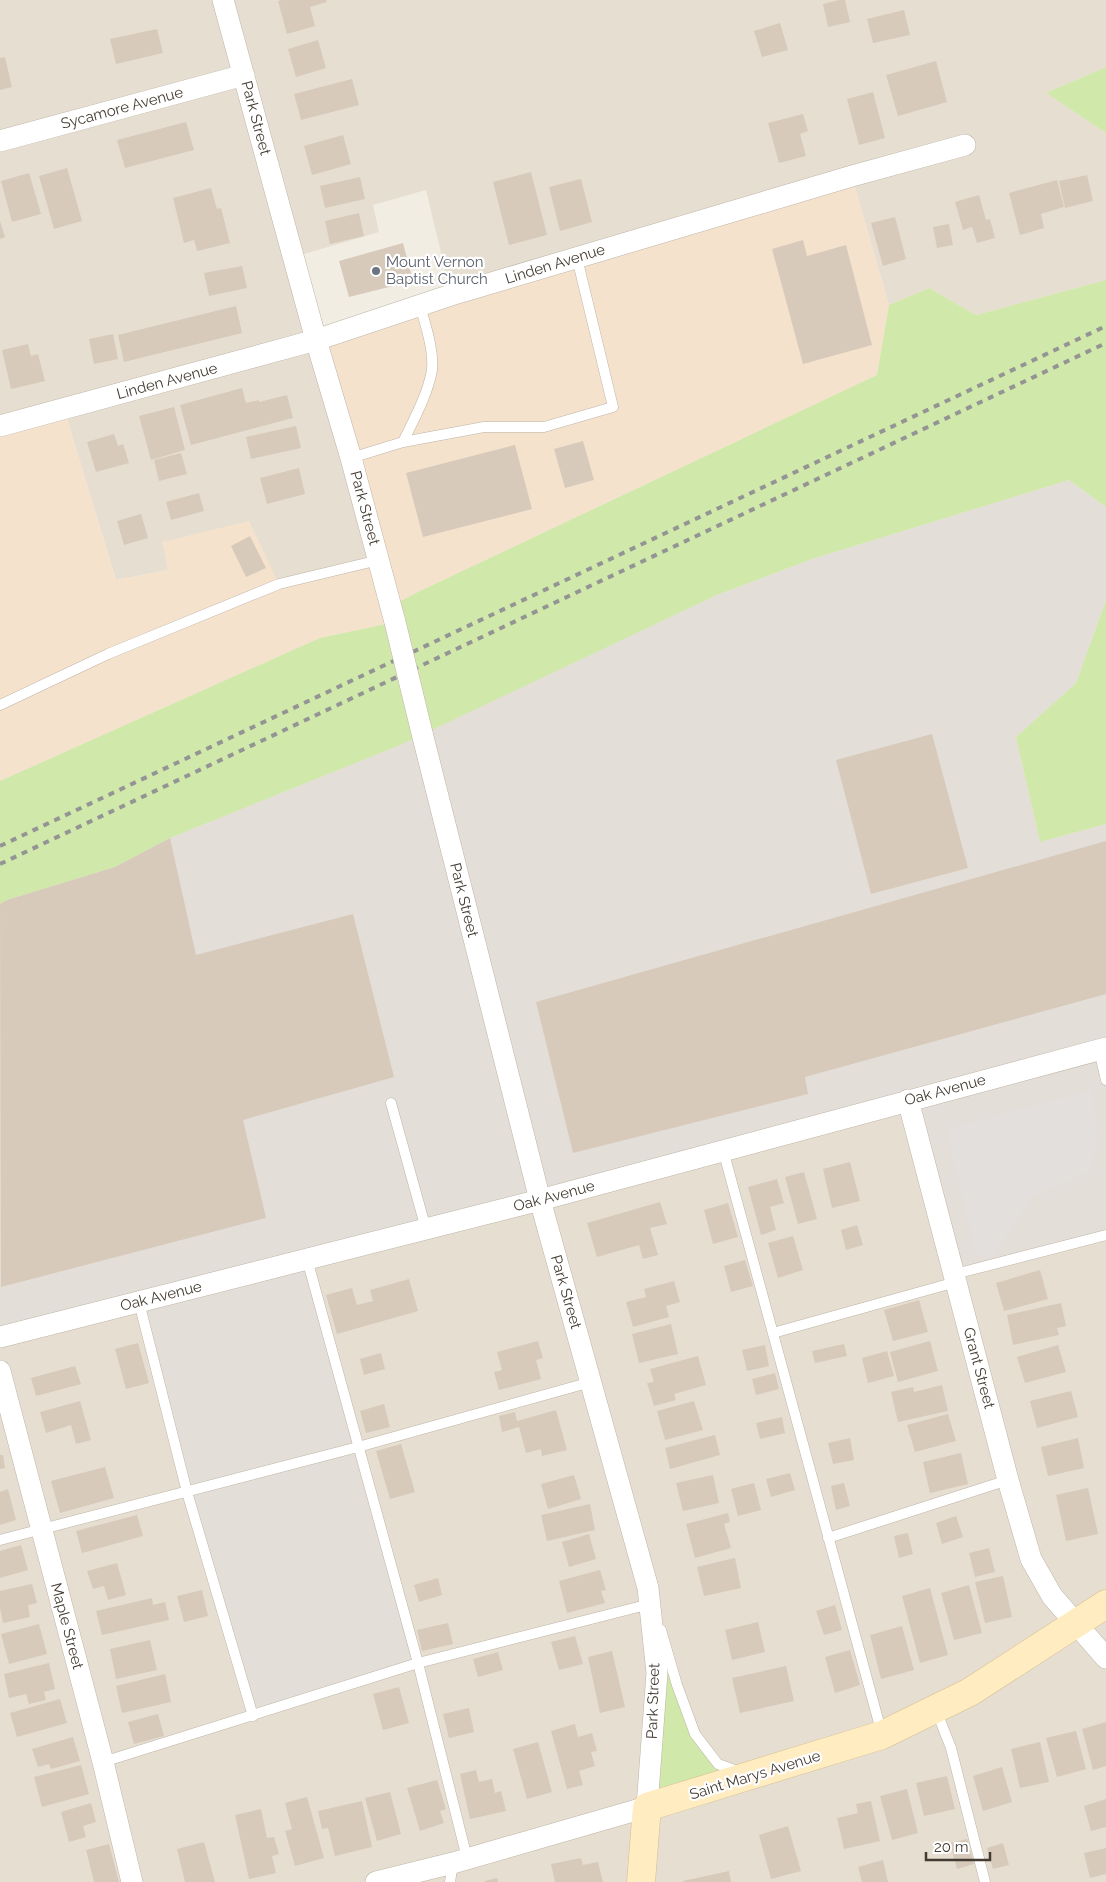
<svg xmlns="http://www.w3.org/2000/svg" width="1106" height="1882" viewBox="0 0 1106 1882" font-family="Raleway,sans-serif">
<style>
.residential{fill:#e6ded1}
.commercial{fill:#f5e2cd}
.industrial{fill:#e4ded8}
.green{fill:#d0e8aa}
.parking{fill:#e2dfdc}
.building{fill:#d7cabb}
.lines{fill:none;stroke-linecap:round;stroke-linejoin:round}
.lane-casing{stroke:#beb4a6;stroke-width:11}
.street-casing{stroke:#beb4a6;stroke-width:22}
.secondary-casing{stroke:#d4be91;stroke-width:29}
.lane{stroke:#fff;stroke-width:10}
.street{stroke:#fff;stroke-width:21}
.secondary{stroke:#ffecc0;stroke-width:28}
.rail{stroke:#949494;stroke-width:4;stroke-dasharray:6 6;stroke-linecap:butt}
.street-bridge-casing{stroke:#beb4a6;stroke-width:22;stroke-linecap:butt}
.street-bridge{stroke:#fff;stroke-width:21}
.worship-dot{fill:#6b7280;stroke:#fff;stroke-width:2}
.labels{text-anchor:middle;stroke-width:4.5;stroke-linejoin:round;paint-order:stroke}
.street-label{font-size:15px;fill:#443c33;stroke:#fff}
.worship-label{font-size:15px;fill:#5b616d;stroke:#fff;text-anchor:start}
</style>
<rect width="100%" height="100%" fill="#f2ede3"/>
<!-- residential -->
<path class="residential" d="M0,0H1106V67L1046,93L1106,133V280L976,315L929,288L889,305L852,177L451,295L426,190L373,205L379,232L294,257L379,560L279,584L163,542L168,570L116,580L64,409L0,426Z
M908,1100L1106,1235V1882H0V1337L307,1259Z"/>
<!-- commercial -->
<path class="commercial" d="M852,176L889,305L877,375L420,591L391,606L395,622L320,638L0,781V426L64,409L116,580L168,570L162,542L249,521L279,584L378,560L316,340Z"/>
<!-- industrial -->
<path class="industrial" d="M1069,480L1106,507V600L1076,683L1016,737L1040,842L1106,824V1235L955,1274L908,1100L307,1259L418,1663L253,1716L139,1302L0,1337V904L7,900L115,867L170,838L399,745L717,595L812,559Z"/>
<!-- green -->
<path class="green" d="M1106,67V133L1046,93Z
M1106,280V507L1069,480L812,559L717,595L400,745L170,838L115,867L7,900L0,904V781L320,638L395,622L391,606L420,591L877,375L889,305L929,288L976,315Z
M1106,600V824L1040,842L1016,737L1076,683Z
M648,1588L695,1734L718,1764L752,1776L647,1807Z"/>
<!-- parking -->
<path class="parking" d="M1093,1090L1097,1147L1090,1171L1030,1199L992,1258L976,1255L947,1129Z"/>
<!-- building -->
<path class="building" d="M282,0H326L327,2L310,7L315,26L287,34L278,1Z
M839,0H845L850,22L828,27L823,4Z
M904,10L910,35L873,43L867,19Z
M780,23L788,50L762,57L754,31Z
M157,29L163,53L116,64L110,39Z
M318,40L326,68L296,77L288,49Z
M5,57L12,87L0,90V58Z
M936,61L947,102L898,116L886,75Z
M352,79L359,105L301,120L294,94Z
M873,92L885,138L859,145L847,99Z
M803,114L808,131L800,134L806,156L779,163L768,123Z
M186,122L194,150L125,168L117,140Z
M343,135L351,164L312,175L304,146Z
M67,168L82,221L54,229L39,176Z
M531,172L547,235L509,245L493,182Z
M29,173L41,214L12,222L1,181Z
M1087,175L1093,201L1065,208L1059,181Z
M360,177L365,199L325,208L320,186Z
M581,179L592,222L560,231L549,187Z
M1057,180L1064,207L1041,214L1044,228L1020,235L1009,193Z
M211,188L217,209L221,208L230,243L197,251L194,240L184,243L173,198Z
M979,195L986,220L990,219L995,238L977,243L972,227L963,230L955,202Z
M359,213L364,236L330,244L325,221Z
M895,217L906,259L883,266L871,223Z
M0,221L5,237L0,239Z
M949,224L953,245L937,248L933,227Z
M803,240L807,256L846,245L872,345L803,364L772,249Z
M403,243L413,281L349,297L339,261Z
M242,266L247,288L209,296L204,273Z
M236,306L242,333L124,362L118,335Z
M113,334L118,359L94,364L89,339Z
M28,344L31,356L38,354L45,381L11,389L2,350Z
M242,388L246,403L259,400V402L287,395L293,418L191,445L180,405Z
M174,407L185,450L151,460L139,416Z
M296,426L301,448L251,459L246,437Z
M114,434L118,446L123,444L129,463L96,472L87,442Z
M583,441L594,480L565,488L554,449Z
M515,445L532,509L423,537L406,473Z
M181,453L187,474L159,481L154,460Z
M299,468L305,494L267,504L260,478Z
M199,493L204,511L171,520L166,502Z
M141,514L148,538L124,545L117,521Z
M250,536L266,568L246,577L231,546Z
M932,734L968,868L871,894L836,760Z
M170,838L196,955L353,914L394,1077L243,1120L266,1218L1,1287L0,904L7,900L115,867Z
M1106,841V994L805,1077L808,1094L573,1153L536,1002Z
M850,1162L860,1201L832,1208L823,1169Z
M804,1172L817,1219L798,1224L785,1177Z
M777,1179L784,1203L770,1207L776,1230L761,1235L748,1187Z
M660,1202L667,1224L650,1228L658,1255L643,1259L639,1245L597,1257L587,1223Z
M728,1203L738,1237L713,1244L704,1210Z
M857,1225L863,1245L846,1250L841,1230Z
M793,1236L803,1270L778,1278L768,1243Z
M745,1260L753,1286L731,1292L724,1266Z
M1040,1270L1048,1299L1004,1311L996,1283Z
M409,1279L418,1311L337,1334L326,1295L352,1288L357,1305L373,1301L370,1290Z
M674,1281L680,1302L666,1306L669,1317L633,1327L626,1302L646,1297L644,1289Z
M919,1300L928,1332L893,1341L884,1310Z
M1061,1303L1066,1326L1057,1328L1059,1335L1013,1345L1007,1315Z
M671,1324L678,1354L639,1363L632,1334Z
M538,1341L543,1358L536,1360L541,1379L499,1390L494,1372L502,1370L497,1352Z
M930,1341L938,1371L898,1382L890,1352Z
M138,1343L149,1383L126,1389L115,1349Z
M844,1344L847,1356L815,1363L812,1351Z
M765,1345L769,1366L747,1371L742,1350Z
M1058,1345L1066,1372L1025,1383L1017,1357Z
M887,1351L894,1376L868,1383L862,1358Z
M381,1353L385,1369L364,1375L360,1359Z
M698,1356L706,1385L674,1394L676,1400L654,1406L647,1383L654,1382L650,1369Z
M75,1366L81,1384L36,1396L31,1378Z
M775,1373L779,1389L756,1395L752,1379Z
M942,1385L948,1411L898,1422L891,1392L913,1387L914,1392Z
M1071,1391L1078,1417L1037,1428L1030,1401Z
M80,1401L91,1440L76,1444L71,1425L46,1433L40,1412Z
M694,1401L703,1430L665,1440L657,1411Z
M384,1404L390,1427L366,1433L360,1411Z
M556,1410L567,1450L542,1456L541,1449L526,1453L519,1427L502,1432L499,1416L515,1412L517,1421Z
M948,1414L956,1441L915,1452L907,1425Z
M782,1417L785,1433L760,1439L756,1423Z
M715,1435L720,1455L670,1469L665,1448Z
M850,1438L854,1460L833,1464L828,1443Z
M1078,1438L1084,1468L1048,1476L1041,1447Z
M401,1444L415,1492L390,1499L376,1451Z
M961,1453L968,1484L930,1493L923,1462Z
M0,1455H3L5,1468L0,1469Z
M105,1467L114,1498L60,1513L51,1481Z
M790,1473L795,1490L771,1497L766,1479Z
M574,1475L581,1499L548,1509L541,1484Z
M713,1475L719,1503L683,1511L676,1483Z
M754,1483L761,1510L738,1516L731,1489Z
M844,1483L850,1506L836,1510L831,1486Z
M1088,1488L1098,1534L1066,1541L1056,1495Z
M8,1489L16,1520L0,1525V1492Z
M590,1504L595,1530L547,1541L541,1515Z
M728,1513L730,1522L724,1524L731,1548L695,1558L686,1524Z
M137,1515L143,1536L82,1553L76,1531Z
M956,1516L963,1537L942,1544L936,1523Z
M908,1533L913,1554L899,1558L894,1536Z
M589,1534L596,1559L569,1567L562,1542Z
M21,1545L28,1570L0,1578V1551Z
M989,1548L995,1572L975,1577L969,1553Z
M735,1558L741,1588L704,1596L697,1567Z
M117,1563L126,1595L108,1600L104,1586L93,1589L87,1571Z
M600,1570L606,1590L601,1591L605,1603L567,1613L559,1581Z
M1003,1576L1012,1617L985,1623L975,1582Z
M438,1578L442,1595L419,1602L414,1585Z
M32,1584L37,1603L28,1605L30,1617L3,1623L0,1608V1591Z
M969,1585L982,1633L954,1640L941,1593Z
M930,1588L948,1655L920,1663L902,1596Z
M202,1590L208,1616L184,1622L177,1596Z
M152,1598L153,1605L165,1602L169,1620L102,1635L96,1611Z
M835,1605L842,1630L824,1635L816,1611Z
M758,1622L765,1652L732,1660L725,1630Z
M448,1623L453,1644L422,1651L417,1630Z
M39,1624L47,1654L9,1664L1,1634Z
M902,1626L914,1670L881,1679L870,1635Z
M575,1636L583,1664L559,1670L551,1642Z
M150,1640L157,1670L116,1679L110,1649Z
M850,1650L860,1685L835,1693L825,1657Z
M612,1651L625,1707L600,1713L588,1657Z
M498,1652L503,1670L478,1677L473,1659Z
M49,1663L55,1689L44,1692L46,1700L29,1704L26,1694L9,1698L4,1674Z
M786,1666L794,1701L740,1713L732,1678Z
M165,1674L171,1702L122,1713L116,1686Z
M399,1687L409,1723L383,1730L373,1694Z
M60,1699L67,1723L17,1737L10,1713Z
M469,1708L474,1732L449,1738L443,1714Z
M158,1714L164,1736L134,1744L128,1722Z
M1106,1722V1766L1093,1770L1082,1729Z
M575,1724L578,1737L592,1733L597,1751L591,1752L595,1766L579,1771L583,1785L567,1789L551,1731Z
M1076,1731L1086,1769L1057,1777L1046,1738Z
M73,1737L80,1761L51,1769L49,1764L38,1767L32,1749Z
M538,1742L552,1792L527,1799L513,1749Z
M1040,1742L1049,1782L1020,1788L1011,1749Z
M81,1765L89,1794L42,1807L34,1777Z
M1002,1767L1012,1802L983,1811L973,1776Z
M476,1770L479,1782L492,1779L495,1793L501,1791L506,1811L470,1819L460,1774Z
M947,1776L955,1809L924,1816L916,1783Z
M437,1780L446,1809L440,1811L444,1823L420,1831L407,1788Z
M907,1789L918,1833L892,1840L880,1796Z
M390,1792L401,1834L377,1841L365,1798Z
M307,1797L324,1858L295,1866L285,1831L292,1829L285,1803Z
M1106,1799V1827L1091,1831L1084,1806Z
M362,1801L372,1847L335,1856L328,1828L322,1829L318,1811Z
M871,1801L880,1841L844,1849L837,1818L858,1813L856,1804Z
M91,1803L96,1822L83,1826L86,1837L69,1842L61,1812Z
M261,1809L267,1838L274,1837L279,1854L272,1856L276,1873L249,1879L235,1815Z
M788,1826L801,1871L771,1879L759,1835Z
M967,1839L974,1864L957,1869L950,1843Z
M204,1842L215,1882H185L177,1849Z
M1003,1843L1009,1865L993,1869L987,1848Z
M109,1844L119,1882H94L86,1850Z
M1106,1848V1874L1090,1878L1084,1853Z
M581,1858L583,1865L598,1862L603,1882H555L551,1864Z
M883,1860L888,1882H862L858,1867Z
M729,1871L731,1882H683V1881Z
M497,1878L498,1882H485V1881Z"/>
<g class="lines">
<!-- lane casing -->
<g class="lane-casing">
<path id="lane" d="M403,442L484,427H544L613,407L577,258
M351,458L403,442C413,421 428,394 432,370C434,349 425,324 420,305
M0,705L108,654L279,584L379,560
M1099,1050L1106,1080
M391,1103L426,1229
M723,1150L882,1734
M307,1259L418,1663L467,1858
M955,1274L1106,1235
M139,1302L187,1492L253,1716
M773,1333L956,1282
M828,1538L1008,1480
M0,1540L358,1447L591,1382
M661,1630L677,1685L695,1734L718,1764L740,1772
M936,1710L951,1748L985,1882
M103,1762L418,1663L650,1604
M450,1882L453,1863"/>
</g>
<!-- street casing -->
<g class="street-casing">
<path id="street" d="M223,0L316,340L351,458L395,622
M0,141L244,75
M0,426L316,340L451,295L852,176L965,145
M908,1100L1008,1480L1031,1559L1052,1596L1106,1658
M0,1337L540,1200L1106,1048
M0,1371L103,1762L132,1882
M376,1882L453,1863L647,1807L657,1673L648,1588L540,1200L422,733"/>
</g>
<!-- secondary casing -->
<g class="secondary-casing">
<path id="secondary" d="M641,1882L647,1807L882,1735L970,1692L1106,1604"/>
</g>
<!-- lane -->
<use href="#lane" class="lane"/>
<!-- street -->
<use href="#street" class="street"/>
<!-- secondary -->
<use href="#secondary" class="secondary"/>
<!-- rail -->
<path class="rail" d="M0,846L1106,326
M0,864L1106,343"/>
<!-- street-bridge casing -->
<g class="street-bridge-casing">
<path id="street-bridge" d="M395,622L422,733"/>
</g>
<!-- street-bridge -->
<use href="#street-bridge" class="street-bridge"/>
</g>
<!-- markers -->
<circle class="worship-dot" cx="376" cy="271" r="5"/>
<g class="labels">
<!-- street labels -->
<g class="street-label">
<text transform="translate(122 108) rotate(-15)" y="5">Sycamore Avenue</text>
<text transform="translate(256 118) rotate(75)" y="5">Park Street</text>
<text transform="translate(555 264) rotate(-17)" y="5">Linden Avenue</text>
<text transform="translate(167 381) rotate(-15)" y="5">Linden Avenue</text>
<text transform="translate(365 508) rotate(75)" y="5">Park Street</text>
<text transform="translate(464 900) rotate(76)" y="5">Park Street</text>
<text transform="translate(945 1090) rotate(-15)" y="5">Oak Avenue</text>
<text transform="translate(554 1196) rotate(-15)" y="5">Oak Avenue</text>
<text transform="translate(566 1292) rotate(74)" y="5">Park Street</text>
<text transform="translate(161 1296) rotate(-14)" y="5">Oak Avenue</text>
<text transform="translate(979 1368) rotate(75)" y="5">Grant Street</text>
<text transform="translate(67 1626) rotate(75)" y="5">Maple Street</text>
<text transform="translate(653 1701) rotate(-88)" y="5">Park Street</text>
<text transform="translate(755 1775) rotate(-17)" y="5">Saint Marys Avenue</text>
</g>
<!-- worship labels -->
<g class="worship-label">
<text x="386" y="267">Mount Vernon<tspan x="386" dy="17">Baptist Church</tspan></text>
</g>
</g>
<!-- scale -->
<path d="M926 1852v8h64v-8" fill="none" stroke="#443c33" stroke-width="2.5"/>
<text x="934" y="1852" font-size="15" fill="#443c33" stroke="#ffffff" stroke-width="4" paint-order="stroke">20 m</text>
</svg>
